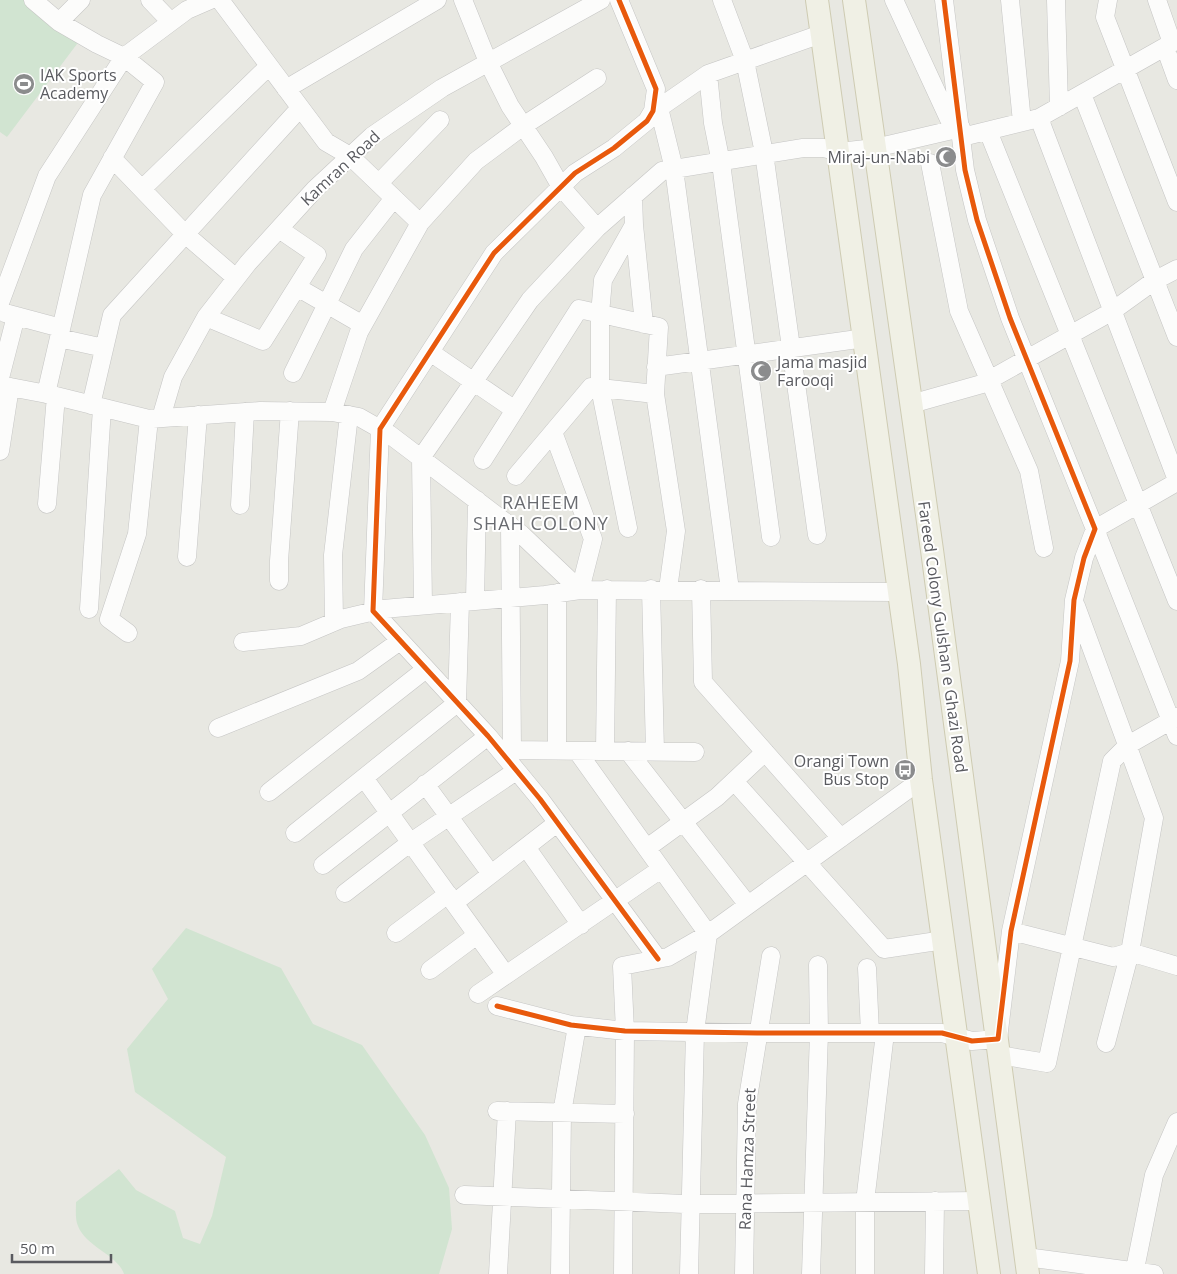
<svg xmlns="http://www.w3.org/2000/svg" width="1177" height="1274" viewBox="0 0 1177 1274" font-family="'Open Sans',sans-serif">
<style>
.green{fill:#d1e4d1}
.lines{fill:none;stroke-linecap:round;stroke-linejoin:round}
.minor-casing{stroke:#c5c5c4;stroke-width:19}
.major-casing{stroke:#cecbb2;stroke-width:24}
.minor{stroke:#fcfcfb;stroke-width:18}
.major{stroke:#f0f0e5;stroke-width:22}
.cycleway-casing{stroke:#fff;stroke-width:8}
.cycleway{stroke:#e8590c;stroke-width:5}
.labels{text-anchor:middle;stroke-width:4;stroke-linejoin:round;paint-order:stroke}
.poi-label{font-size:16px;fill:#595a5f;stroke:#fff;text-anchor:start}
.street-label{font-size:16px;fill:#595a5f;stroke:#fff}
.neighbourhood-label{font-size:18px;letter-spacing:1px;fill:#6a6c71;stroke:#fff}
</style>
<rect width="100%" height="100%" fill="#e8e8e2"/>
<!-- green -->
<path class="green" d="M0,0H33L83,36L7,137L0,132Z
M186,928L281,968L313,1024L362,1045L425,1135L449,1188L452,1229L439,1274H124C118,1255 86,1247 78,1226C75,1220 76,1209 76,1202L119,1169L136,1190L175,1211L183,1238L200,1244L212,1216L226,1157L135,1092L127,1049L168,999L152,969Z"/>
<g class="lines">
<!-- minor casing -->
<g class="minor-casing">
<path id="minor" d="M33,0L59,22L97,44L124,57L155,82L92,195L46,394
M150,0L171,22
M220,0L326,142L350,156L420,223
M463,0L488,62L510,106L544,157L561,187L597,228
M619,0L656,89L653,111L647,121L614,148L575,173L494,253L380,429L373,611L488,736L540,799L658,959
M722,0L745,61L764,153L817,535
M894,0L954,130
M1010,0L1022,122
M1056,0L1059,107
M1108,0L1105,17L1177,202
M1157,0L1172,43
M59,22L81,0
M1165,47L1177,80
M708,74L713,123L721,163L771,537
M286,89L437,0
M1082,94L1177,337
M655,104L659,108L674,169L730,590
M659,108L708,74L821,34
M1039,118L1177,480
M988,131L1177,601
M962,137L1039,118L1177,40
M112,158L185,234L236,278
M930,163L959,311L1029,471L1044,548
M379,183L440,120
M142,189L269,66
M634,225L644,324
M297,287L363,325
M0,303L47,176L124,57L187,10L210,0
M5,313L61,328
M206,317L263,341L317,255L279,229
M59,338L104,348
M430,352L515,410
M656,367L865,338
M293,373L354,249L394,198
M0,378L16,316
M0,385L52,395L149,419L260,411L332,412L359,417L389,434L521,534L580,590
M911,404L982,384L1111,312L1154,281L1177,269
M91,405L112,315L300,108
M332,412L359,332L420,223L476,161L523,126L597,78
M161,418L173,377L206,317L248,263L315,189L372,136L442,88L601,0
M553,432L593,539L580,590
M0,451L10,387
M483,460L579,309L659,327L655,394L676,531L668,589
M516,476L591,387L655,394
M1177,482L1095,529L1177,736
M47,504L56,396
M240,505L245,412
M510,525L512,750
M628,528L600,388V314L603,280L634,225L633,196
M187,557L198,415
M279,581V561L290,411
M651,589L655,751
M701,589L703,682L841,838
M475,601L477,500
M423,605L421,458L530,300L597,228L662,171L803,148H824L839,152L875,148L961,128
M1076,606L1154,818L1130,952L1106,1043
M89,609L102,408
M334,622L333,555L349,415
M128,633L109,619L137,534L149,419
M243,642L301,636L341,619L383,609L545,595L580,590L899,592
M218,728L358,671L400,641
M502,750L695,752
M557,750V593
M577,751L708,934L695,1032L689,1274
M605,751L607,589
M628,751L748,905
M364,778L506,975
M734,781L884,949L944,940
M425,784L491,874
M269,792L426,669
M295,833L457,703L460,602
M526,847L581,925
M647,848L717,797L765,752
M323,865L488,736
M345,893L411,842L516,771
M454,903L557,823
M1011,931L1113,957L1130,952L1177,966
M396,933L448,894
M867,968L870,1033
M430,970L477,935
M478,994L661,869
M497,1006L571,1025L625,1031L757,1033H942L972,1041L998,1039L1011,931L1070,661L1074,600L1084,558L1095,529L1010,318L977,220L965,170L944,0
M999,1055L1047,1063L1112,761L1128,745L1177,717
M497,1111L625,1114
M464,1195L685,1204L979,1201
M1026,1257L1154,1274
M498,1274L507,1111
M560,1274L562,1113L577,1026
M623,1274L625,1031L622,966L668,957L708,934L921,780
M744,1274L747,1104L771,956
M811,1274L819,1033L818,965
M865,1274V1202L885,1033
M934,1274L935,1201
M1134,1274L1154,1175L1177,1122"/>
</g>
<!-- major casing -->
<g class="major-casing">
<path id="major" d="M817,0L909,664L921,780L989,1274
M854,0L932,550L1028,1274"/>
</g>
<!-- minor -->
<use href="#minor" class="minor"/>
<!-- major -->
<use href="#major" class="major"/>
<!-- cycleway casing -->
<g class="cycleway-casing">
<path id="cycleway" d="M619,0L656,89L653,111L647,121L614,148L575,173L494,253L380,429L373,611L488,736L540,799L658,959
M497,1006L571,1025L625,1031L757,1033H942L972,1041L998,1039L1011,931L1070,661L1074,600L1084,558L1095,529L1010,318L977,220L965,170L944,0"/>
</g>
<!-- cycleway -->
<use href="#cycleway" class="cycleway"/>
</g>
<!-- icons -->
<defs>
<g id="stadium-disc" transform="scale(1.125)"><circle r="9.5" fill="#8b8c8d" stroke="#fff"/><path d="M0-5a6.5 5 0 1 0 0 10a6.5 5 0 1 0 0-10ZM-3.5-1.8h7v3.6h-7Z" fill="#fff"/></g>
<g id="mosque-disc" transform="scale(1.125)"><circle r="9.5" fill="#8b8c8d" stroke="#fff"/><path d="M3.5-4.9A6 6 0 1 0 3.5 4.9A5 5 0 1 1 3.5-4.9Z" fill="#fff"/></g>
<g id="bus-disc" transform="scale(1.125)"><circle r="9.5" fill="#8b8c8d" stroke="#fff"/><path d="M-5-6H5V4H4V6H2V4H-2V6H-4V4H-5ZM-3.5-4V0h7V-4ZM-3.5 1.2v1.5H-2V1.2ZM2 1.2v1.5H3.5V1.2Z" fill="#fff"/></g>
</defs>
<g fill-rule="evenodd">
<use href="#stadium-disc" x="24" y="84"/>
<use href="#mosque-disc" x="946" y="157"/>
<use href="#mosque-disc" x="761" y="371"/>
<use href="#bus-disc" x="905" y="770"/>
</g>
<g class="labels">
<!-- poi labels -->
<g class="poi-label">
<text x="40" y="81">IAK Sports<tspan x="40" dy="18">Academy</tspan></text>
<text x="930" y="163" text-anchor="end">Miraj-un-Nabi</text>
<text x="777" y="368">Jama masjid<tspan x="777" dy="18">Farooqi</tspan></text>
<text x="889" y="767" text-anchor="end">Orangi Town<tspan x="889" dy="18">Bus Stop</tspan></text>
</g>
<!-- street labels -->
<g class="street-label">
<text transform="translate(340 168) rotate(-43)" y="6">Kamran Road</text>
<text transform="translate(943 637) rotate(82)" y="6">Fareed Colony Gulshan e Ghazi Road</text>
<text transform="translate(747 1159) rotate(-88)" y="6">Rana Hamza Street</text>
</g>
<!-- neighbourhood labels -->
<g class="neighbourhood-label">
<text x="541" y="509">RAHEEM<tspan x="541" dy="21">SHAH COLONY</tspan></text>
</g>
</g>
<!-- scale -->
<path d="M12 1254v8h99v-8" fill="none" stroke="#595a5f" stroke-width="2.5"/>
<text x="20" y="1254" font-size="15" fill="#595a5f" stroke="#ffffff" stroke-width="4" paint-order="stroke">50 m</text>
</svg>
